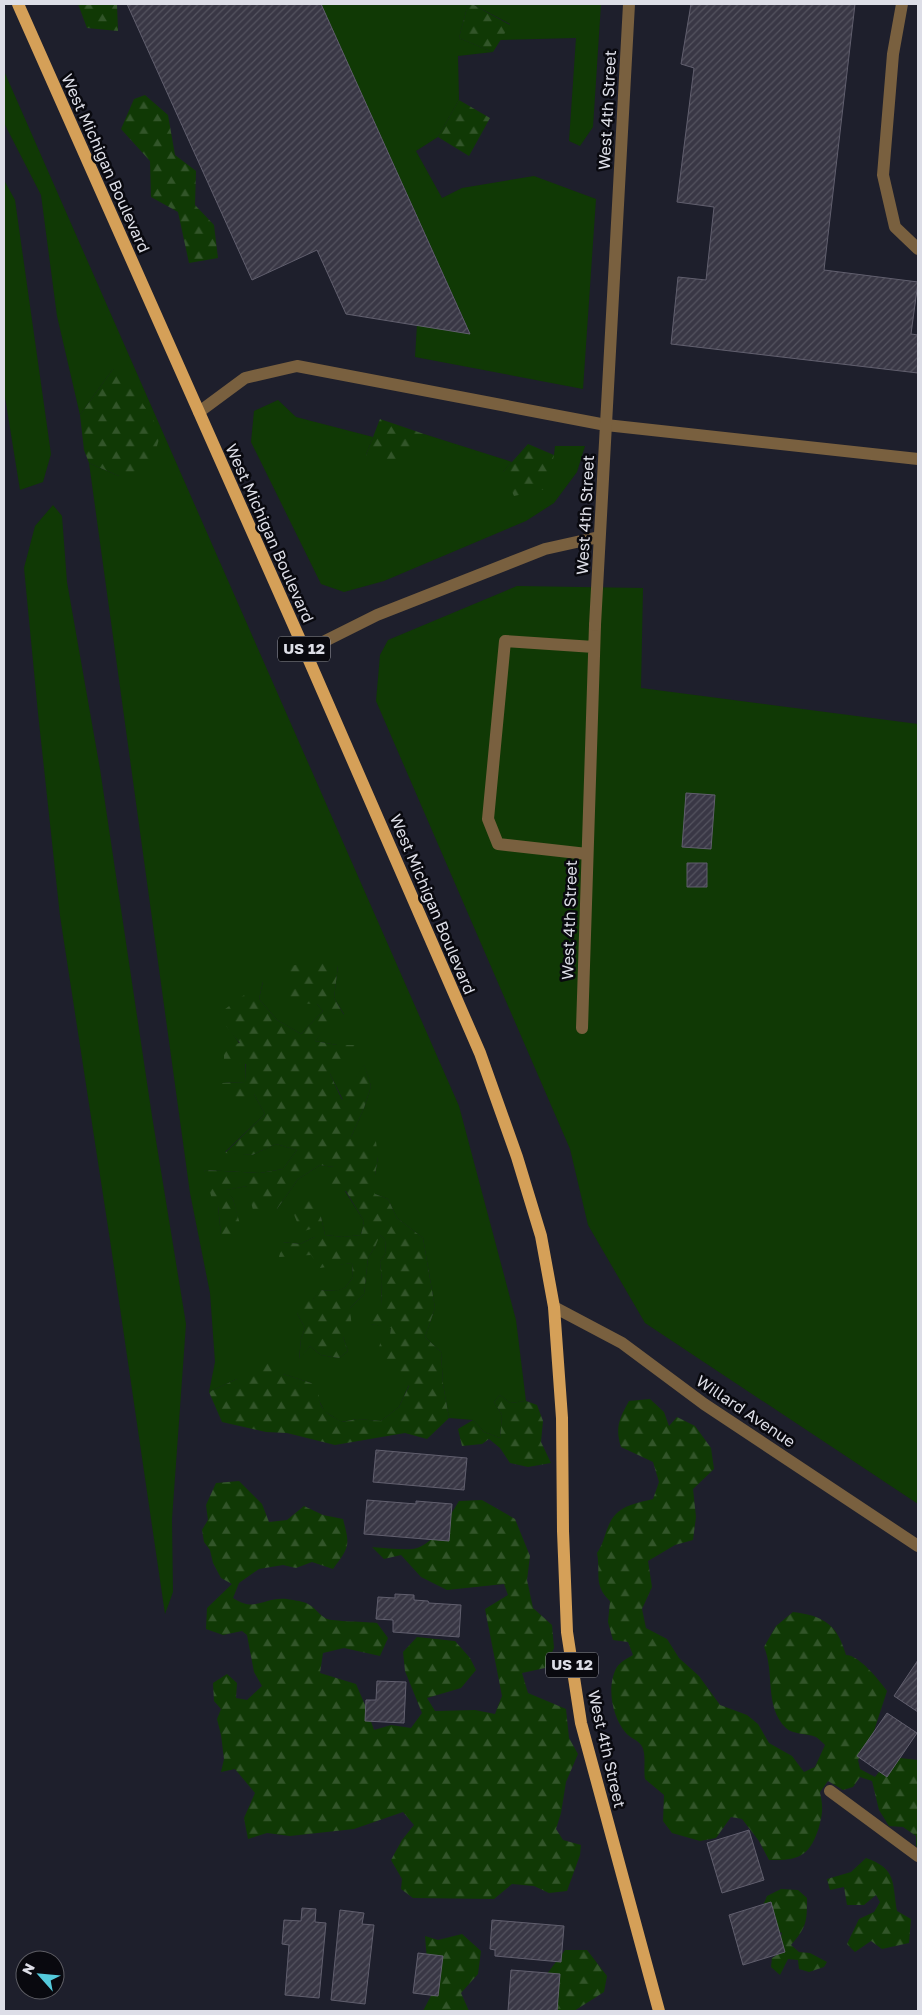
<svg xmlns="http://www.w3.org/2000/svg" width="922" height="2015" viewBox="0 0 922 2015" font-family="'Golos Text',sans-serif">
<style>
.green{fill:#103905}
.forest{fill:url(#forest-firs)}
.building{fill:url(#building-hatch);stroke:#615f6e}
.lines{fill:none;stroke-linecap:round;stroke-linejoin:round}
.service{stroke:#79603f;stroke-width:12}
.minor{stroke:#79603f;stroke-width:12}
.tertiary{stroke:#79603f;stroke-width:12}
.primary{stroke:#d5a058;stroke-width:12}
.labels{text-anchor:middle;stroke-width:5;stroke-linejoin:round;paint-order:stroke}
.shield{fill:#09090f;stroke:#9d9ea6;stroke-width:1}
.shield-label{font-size:15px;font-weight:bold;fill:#dddee7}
.street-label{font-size:16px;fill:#dddee7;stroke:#09090f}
</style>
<defs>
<pattern id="forest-firs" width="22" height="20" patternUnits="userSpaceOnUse" patternTransform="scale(1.25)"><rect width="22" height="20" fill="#103905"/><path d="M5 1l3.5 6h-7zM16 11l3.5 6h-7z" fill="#325529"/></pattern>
<pattern id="building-hatch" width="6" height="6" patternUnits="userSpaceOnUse" patternTransform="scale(1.25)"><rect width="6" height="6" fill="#393745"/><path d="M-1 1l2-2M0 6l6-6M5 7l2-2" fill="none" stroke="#555460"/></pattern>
</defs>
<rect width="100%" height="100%" fill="#1e1f2c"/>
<!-- green -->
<path class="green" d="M321,4H468L459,38L493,52L458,56L459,100L438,137L416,151L442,198L462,188L534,176L596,199L583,389L415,357L417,325L470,333Z
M472,4H601L593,127L580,146L569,141L576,38L500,40L510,24Z
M4,71L459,1106L516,1320L526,1401L510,1403L500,1395L494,1402L502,1415L500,1438L484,1432L473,1420L449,1418L443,1384L441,1352L425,1337L435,1308L423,1238L397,1218L388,1199L375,1194V1175L378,1157L351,1137L364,1108L371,1086L364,1065L343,1100L330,1074L337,1045L315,1041L323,1030L344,1014L334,998L338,965L317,1004L323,1011L301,1034L277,1020L259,999L263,982L218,1015C238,1040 248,1048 245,1082L222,1083L254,1094L265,1114L225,1152L252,1155L276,1144L297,1150L283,1169L260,1173L204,1170L218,1206L221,1235H242L233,1199L225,1190L247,1186L277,1209L298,1179L320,1165L334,1167L345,1191L364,1221L361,1235L343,1237L325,1235L321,1217L315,1227V1237L300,1244L282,1242L302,1255H311L336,1265L352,1263L353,1277L345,1288L337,1291L320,1290L313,1300L297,1313L305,1328L301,1339L299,1359L310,1346L321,1355L339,1358L348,1351L343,1337L350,1308L364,1294L368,1258L375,1247L379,1234L385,1240L386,1253L380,1262L382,1281L381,1306L371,1324L391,1327C389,1349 399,1368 409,1385L399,1407L381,1421L357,1419L341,1422L324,1411L311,1383L283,1374L237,1379L209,1392L215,1362L210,1293L190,1193L89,463L119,476L113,369L80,415L57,316L41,195L4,123Z
M4,180L15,200L51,454L43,482L20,490L4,391Z
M278,400L296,417L373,437L366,455L420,445L424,434L512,462L503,472L554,455L555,446H585L577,472L554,503L526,521L384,581L344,592L321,584L251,442L254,411Z
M53,505L62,516L67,582L100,769L152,1116L186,1324L172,1519L173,1592L165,1614L110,1240L60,916L38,713L24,568L35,526Z
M517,586L643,588L641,688L918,724V1504L645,1323L588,1225L570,1149L376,701L380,655L388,640Z"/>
<!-- forest -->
<path class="forest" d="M78,4H117L118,31L87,28Z
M468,4H472L510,25L493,52L459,38Z
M145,95L168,115L175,155L196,171L195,205L214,225L218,258L189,263L178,212L151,197L150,161L121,129L134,99Z
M459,100L490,118L469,156L438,137Z
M113,369L139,398L161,432L151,467L119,476L89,463L84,450L80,415Z
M380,419L424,434L421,445L397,471L366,455Z
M528,444L554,455L546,489L514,496L503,472Z
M315,960L338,965L334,998L344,1015L324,1030L315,1041L337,1045H355L330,1074L342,1100L364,1064L371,1086L364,1108L351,1137L375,1134L378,1157L375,1175V1194L388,1199L397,1218L423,1238L435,1308L425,1337L441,1352L443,1384L449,1418L427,1439L405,1433L335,1445L287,1433L266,1432L222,1422L209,1392L237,1379L272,1358L283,1374L311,1383L319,1389C318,1410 325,1412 342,1422L357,1419L381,1421L399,1407L409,1386L397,1366L384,1372L376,1356L382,1338L390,1335L391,1328L371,1324L370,1311L381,1306L382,1281L380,1262L386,1253L385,1240L380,1235L375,1247L368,1258L364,1294L350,1308L352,1330L343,1337L348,1351L339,1358L321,1355L310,1346L299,1360L301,1339L305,1328L297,1313L298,1303L313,1300L319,1290L336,1291L345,1288L353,1277L352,1263L320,1268L311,1255L279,1257L282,1242L300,1244L315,1237L314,1228L301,1232L293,1212L309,1198L321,1217L325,1235L343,1237L361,1235L364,1221L346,1191L323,1189L334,1167L320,1165L298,1179L277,1209L253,1210L247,1186L226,1190L233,1199L243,1235H221L218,1206L213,1203L204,1170L260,1173L283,1169L297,1150L276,1144L252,1155L225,1153L265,1114L254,1094L232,1102L222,1083L245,1082L246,1064H224V1046L240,1043L217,1015L263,981L259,999L277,1020L301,1034L323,1011L317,1004L289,1003V985L279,969Z
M500,1395L510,1403L526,1401L537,1405L543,1421L541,1442L551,1463L528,1467L510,1463L500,1448L489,1439L482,1444L462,1446L458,1429L473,1420L484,1432L500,1438L502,1415L494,1402Z
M650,1399L664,1412L669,1426L677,1417L695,1426L711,1448L714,1469L693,1489L696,1517L693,1540L675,1545L648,1561L652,1587L642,1609L646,1628L667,1639L679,1658L699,1676L720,1705L747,1715L758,1724L769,1743L792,1756L804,1772L815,1767L825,1745C822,1742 819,1739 816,1737C807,1733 793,1735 786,1728C764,1707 775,1672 764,1647L776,1626L793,1612C824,1616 837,1624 846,1655C859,1655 879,1680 887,1691L872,1737L858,1760L860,1769L875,1777L891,1757L918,1760V1847L916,1846V1836L903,1827L889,1826L879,1810L872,1781L860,1777L853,1787L843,1790L828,1781L820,1792C823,1807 823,1812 819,1827C810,1856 799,1861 769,1860L759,1841L742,1819L731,1817L716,1838L700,1841L672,1833L663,1821L664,1795L645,1779C643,1768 647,1753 641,1745C638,1740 630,1738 626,1733C612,1717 606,1686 617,1667C620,1662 628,1658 633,1655L628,1642L613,1640L608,1622L610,1601C593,1585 601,1574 597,1553C603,1544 604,1537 608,1527C616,1506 633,1504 653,1499L659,1482L653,1462L621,1447C615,1428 619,1419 629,1401Z
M239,1481L262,1504L269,1522L287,1520L304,1506L323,1515L343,1519C350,1546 350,1546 333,1569L312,1562L296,1568L283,1565L259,1569L239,1583L233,1598C256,1613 262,1597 287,1599C293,1600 301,1601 306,1603C314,1606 320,1616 327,1619C330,1621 370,1622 377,1623L388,1638L380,1656L344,1648L323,1653L320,1673L356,1684L365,1705L374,1730L391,1725L411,1728L422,1713L405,1671L403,1652L417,1637L455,1641L470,1658L476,1670L461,1688L427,1698L435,1711L475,1710L495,1714L502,1696L485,1609L508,1595L504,1584L447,1590L421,1577L401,1555L384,1559L372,1547C386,1548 400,1550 413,1549C432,1547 450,1516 459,1501L482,1500L515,1519L530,1556L527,1580L533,1608L552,1625L554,1648L545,1668L522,1673L528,1693L566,1709L569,1738L578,1754L566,1782L561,1813L556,1829L563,1840L581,1845L580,1855L567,1891L549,1893L534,1886L512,1884L494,1899L413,1898L401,1889L402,1879L391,1860L402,1840L414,1825L403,1812L354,1829L290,1836L267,1833L248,1839L244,1818L255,1793L235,1769L221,1772L224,1759L221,1735L217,1719L221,1709L214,1701L213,1683L227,1674L237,1683L236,1698L247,1700L262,1686L254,1672L247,1635L242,1631L223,1635L206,1629L207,1608L232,1584L221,1578L213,1563L210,1550L204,1542L202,1530L208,1520L206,1505L216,1483Z
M866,1858C897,1869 892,1882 897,1911L911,1919L909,1943L882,1949L871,1941L855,1952L847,1944L859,1919L874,1912L880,1902L876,1895L864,1905H847L844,1887L830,1890L827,1879L851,1872Z
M781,1889L798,1890L807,1898C807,1921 807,1927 791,1945L799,1952L810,1953L827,1962L824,1967L809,1972L799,1969L798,1960L788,1959L780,1975L771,1967L772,1958C783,1953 779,1943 782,1933L774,1929L761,1910L767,1896Z
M462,1934L481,1951L478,1974L461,1993L469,2011H423L435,1988L429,1983L425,1936L438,1940Z
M565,1950H587L607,1976L604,1992L574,2011H559L537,1987Z"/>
<!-- building -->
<path class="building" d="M127,4H321L470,334L346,314L317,250L252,280Z
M691,4H855L824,270L918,282L911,334L918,335V373L671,344L678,277L706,280L714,207L677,202L694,68L681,64Z
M686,793L715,795L711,849L682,847Z
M687,863H707V887H687Z
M376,1450L467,1458L464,1490L373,1482Z
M367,1500L416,1504V1501L452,1504L449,1541L364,1534Z
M395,1594L414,1595V1600L428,1601L429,1603L461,1605L459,1637L393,1632V1620L376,1619L378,1597L395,1598Z
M918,1660V1712L894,1696Z
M377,1681L406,1682L404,1723L365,1721L366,1700H376Z
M887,1713L917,1733L887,1777L857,1756Z
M749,1830L764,1880L722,1893L707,1843Z
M771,1902L785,1952L743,1965L729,1915Z
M302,1908L316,1909L315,1922L326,1923L319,1998L285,1995L289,1945L282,1944L284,1920L301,1921Z
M340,1910L364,1913L362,1924L374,1925L365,2004L331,2000Z
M492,1920L564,1926L561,1962L495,1956V1950L490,1949Z
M418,1953L443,1956L438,1996L413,1993Z
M511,1970L560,1974L557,2011H508Z"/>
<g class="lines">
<!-- service -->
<path class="service" d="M902,4L893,54L883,175L895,227L918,249
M199,412L245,378L297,366L606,425L918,459
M305,651L377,615L545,549L599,537
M587,854L498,844L488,819L505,641L594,647
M582,1028L595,625
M830,1791L918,1856"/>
<!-- minor -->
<path class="minor" d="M595,625L629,4"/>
<!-- tertiary -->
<path class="tertiary" d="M554,1307L622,1343L704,1404L918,1546"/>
<!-- primary -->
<path class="primary" d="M18,4L305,651L480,1053L517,1157L541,1236L554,1307L562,1418L563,1531L567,1632L581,1723L659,2011"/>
</g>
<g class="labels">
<!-- shield labels -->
<g class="shield">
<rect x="278" y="636.5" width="52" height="25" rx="4"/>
<rect x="546" y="1652.5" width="52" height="25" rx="4"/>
</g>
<g class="shield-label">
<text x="304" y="654">US 12</text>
<text x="572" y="1670">US 12</text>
</g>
<!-- street labels -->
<g class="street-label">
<text transform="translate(607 110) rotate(-87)" y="6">West 4th Street</text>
<text transform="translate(106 163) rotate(66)" y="6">West Michigan Boulevard</text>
<text transform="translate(585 515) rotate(-87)" y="6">West 4th Street</text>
<text transform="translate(270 533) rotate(66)" y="6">West Michigan Boulevard</text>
<text transform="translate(433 904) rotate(67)" y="6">West Michigan Boulevard</text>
<text transform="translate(569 920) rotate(-88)" y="6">West 4th Street</text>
<text transform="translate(746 1411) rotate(34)" y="6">Willard Avenue</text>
<text transform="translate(607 1749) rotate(77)" y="6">West 4th Street</text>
</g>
</g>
<!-- border -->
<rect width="922" height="2015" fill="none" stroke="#dddee7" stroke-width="10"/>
<!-- north arrow -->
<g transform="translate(40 1975) rotate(297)"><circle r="24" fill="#09090f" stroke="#5e5e65"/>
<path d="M0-4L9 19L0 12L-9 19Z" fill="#54cadc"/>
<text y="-8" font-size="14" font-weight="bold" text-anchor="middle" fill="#dddee7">N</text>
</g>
</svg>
